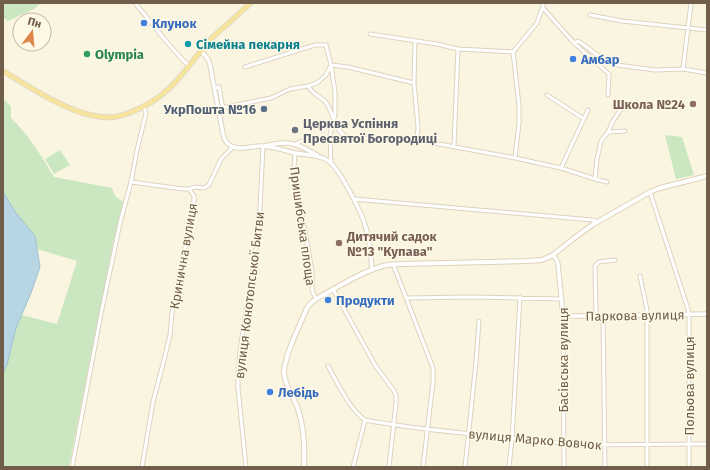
<svg xmlns="http://www.w3.org/2000/svg" width="710" height="470" viewBox="0 0 710 470" font-family="'Fira Sans',sans-serif">
<style>
.green{fill:#cae7c1}
.water{fill:#b7d5e2;stroke:#9ec2d3}
.lines{fill:none;stroke-linecap:round;stroke-linejoin:round}
.minor-casing{stroke:#ded2be;stroke-width:5}
.tertiary-casing{stroke:#ded2be;stroke-width:5.5}
.secondary-casing{stroke:#e0d1b9;stroke-width:6}
.primary-casing{stroke:#ddd8d4;stroke-width:6}
.minor{stroke:#fff;stroke-width:3}
.tertiary{stroke:#fff;stroke-width:3.5}
.secondary{stroke:#fff;stroke-width:4}
.primary{stroke:#f6e49c;stroke-width:4.5}
.shop-dot{fill:#3f7fe0;stroke:#fef9e7;stroke-width:1.5}
.culture-dot{fill:#0f9aa8;stroke:#fef9e7;stroke-width:1.5}
.leisure-dot{fill:#2e9e5b;stroke:#fef9e7;stroke-width:1.5}
.education-dot{fill:#8d6e63;stroke:#fef9e7;stroke-width:1.5}
.service-dot{fill:#5c6f8a;stroke:#fef9e7;stroke-width:1.5}
.worship-dot{fill:#6b7280;stroke:#fef9e7;stroke-width:1.5}
.labels{text-anchor:middle;stroke-width:3;stroke-linejoin:round;paint-order:stroke}
.shop-label{font-size:13px;font-weight:bold;fill:#366cbe;stroke:#fef9e7;text-anchor:start}
.culture-label{font-size:13px;font-weight:bold;fill:#0d838f;stroke:#fef9e7;text-anchor:start}
.leisure-label{font-size:13px;font-weight:bold;fill:#27864d;stroke:#fef9e7;text-anchor:start}
.education-label{font-size:13px;font-weight:bold;fill:#785e54;stroke:#fef9e7;text-anchor:end}
.service-label{font-size:13px;font-weight:bold;fill:#4e5e75;stroke:#fef9e7;text-anchor:end}
.worship-label{font-size:13px;font-weight:bold;fill:#5b616d;stroke:#fef9e7;text-anchor:start}
.street-label{font-size:13px;fill:#705e4a;stroke:#fef9e7}
</style>
<rect width="100%" height="100%" fill="#faf5e1"/>
<!-- green -->
<path class="green" d="M3,3H41L34,9L8,21L3,17Z
M3,99L11,106V118C29,135 41,156 54,177L112,188L115,196L123,202L114,239L69,467H3V373L7,365L16,328L22,315L57,324L77,261L37,249L35,236L16,213L3,192Z
M665,135L682,137L694,175L676,179Z
M60,150L70,165L54,174L45,159Z"/>
<!-- water -->
<path class="water" d="M3,192L16,213L35,236L40,267L31,293L16,328L7,365L3,373Z"/>
<g class="lines">
<!-- minor casing -->
<g class="minor-casing">
<path id="minor" d="M135,3C153,24 169,47 189,66
M543,8L574,43L609,74L608,95
M590,15L622,21L707,30
M370,34L437,44L458,49L513,52
M415,41L414,83L418,127L417,140
M574,43L578,41L584,45L604,60L617,65L655,70L683,69L707,73
M513,52L519,105V123L515,158
M513,52L537,23L544,3
M245,67L315,45H326L331,65L335,92V114L330,135L331,163
M683,69L691,3
M308,86C310,89 312,91 315,94C319,97 324,99 327,104C335,117 333,129 347,137
M214,88L219,87L222,104L224,107H226L271,98L290,89L308,86L317,83L326,75L331,65L348,67L414,83
M547,95L584,119
M608,132L625,131
M296,144L301,141L330,140L347,137L387,140H417L515,158L561,168L595,179L607,182
M454,146L458,49
M295,153L294,168L297,186L312,271V290L316,299
M561,168L588,110
M595,179L597,159L601,141L608,132L613,121L621,109
M131,182L183,189H189L195,187L204,188L207,186L209,185L221,159L233,147
M650,192L688,309L689,314V467
M354,199L592,220L598,222
M393,264L433,368V382L423,467
M640,276L647,310V467
M333,289L375,365L394,391L396,396V403L389,467
M406,298L470,297L562,299
M563,316L564,467
M596,316L595,266L599,262L615,260
M603,316L605,467
M328,366C337,382 350,410 365,420L353,467
M365,420C413,429 462,433 511,438C533,441 554,441 575,445L707,444
M72,467L102,309L120,223L131,182L137,150L146,113L144,107
M142,467L153,402L164,360L170,335L172,313L194,201V196L189,189
M246,467L238,388V374L240,350L259,229L263,146
M465,467L476,362L479,321
M509,467L512,439L520,297"/>
</g>
<!-- tertiary casing -->
<g class="tertiary-casing">
<path id="tertiary" d="M201,51L208,59L210,65L223,134C224,140 228,146 234,147C243,150 252,146 261,146C271,146 284,150 294,153C305,155 317,154 327,160C339,167 362,213 366,228C370,241 371,256 372,270
M265,146C289,140 296,143 317,155
M553,255L556,259L558,264L563,316H596L707,314"/>
</g>
<!-- secondary casing -->
<g class="secondary-casing">
<path id="secondary" d="M304,467C305,448 304,427 298,409C294,397 284,385 284,372C285,354 300,325 307,308L310,304L316,299C336,288 361,272 383,266C389,264 396,264 402,264L528,261L542,260L553,255L573,239L592,225L650,192L660,188L707,176"/>
</g>
<!-- primary casing -->
<g class="primary-casing">
<path id="primary" d="M3,71C28,86 58,106 86,114C107,119 117,119 136,110C173,95 187,65 212,38C218,32 224,27 230,22C237,15 244,9 251,3"/>
</g>
<!-- minor -->
<use href="#minor" class="minor"/>
<!-- tertiary -->
<use href="#tertiary" class="tertiary"/>
<!-- secondary -->
<use href="#secondary" class="secondary"/>
<!-- primary -->
<use href="#primary" class="primary"/>
</g>
<!-- markers -->
<g class="shop-dot">
<circle cx="144" cy="23" r="4"/>
<circle cx="573" cy="59" r="4"/>
<circle cx="328" cy="300" r="4"/>
<circle cx="270" cy="392" r="4"/>
</g>
<circle class="culture-dot" cx="188" cy="44" r="4"/>
<circle class="leisure-dot" cx="87" cy="54" r="4"/>
<g class="education-dot">
<circle cx="693" cy="104" r="4"/>
<circle cx="339" cy="243" r="4"/>
</g>
<circle class="service-dot" cx="264" cy="109" r="4"/>
<circle class="worship-dot" cx="295" cy="130" r="4"/>
<g class="labels">
<!-- shop labels -->
<g class="shop-label">
<text x="152" y="28">Клунок</text>
<text x="581" y="64">Амбар</text>
<text x="336" y="305">Продукти</text>
<text x="278" y="397">Лебідь</text>
</g>
<!-- culture labels -->
<g class="culture-label">
<text x="196" y="49">Сімейна пекарня</text>
</g>
<!-- leisure labels -->
<g class="leisure-label">
<text x="95" y="59">Olympia</text>
</g>
<!-- education labels -->
<g class="education-label">
<text x="685" y="109">Школа №24</text>
<text x="347" y="241" text-anchor="start">Дитячий садок<tspan x="347" dy="15">№13 "Купава"</tspan></text>
</g>
<!-- service labels -->
<g class="service-label">
<text x="256" y="114">УкрПошта №16</text>
</g>
<!-- worship labels -->
<g class="worship-label">
<text x="303" y="128">Церква Успіння<tspan x="303" dy="15">Пресвятої Богородиці</tspan></text>
</g>
<!-- street labels -->
<g class="street-label">
<text transform="translate(303 226) rotate(82)" y="5">Пришибська площа</text>
<text transform="translate(183 256) rotate(-80)" y="5">Кринична вулиця</text>
<text transform="translate(249 295) rotate(-83)" y="5">вулиця Конотопської Битви</text>
<text transform="translate(635 315) rotate(-1)" y="5">Паркова вулиця</text>
<text transform="translate(563 360) rotate(-90)" y="5">Басівська вулиця</text>
<text transform="translate(689 386) rotate(-90)" y="5">Польова вулиця</text>
<text transform="translate(535 439) rotate(5)" y="5">вулиця Марко Вовчок</text>
</g>
</g>
<!-- border -->
<rect width="710" height="470" fill="none" stroke="#705e4a" stroke-width="8"/>
<!-- north arrow -->
<g transform="translate(32 32) rotate(16)"><circle r="19" fill="#fef9e7" stroke="#c5bba8"/>
<path d="M0-3L7 15L0 10L-7 15Z" fill="#de854c"/>
<text y="-6" font-size="11" font-weight="bold" text-anchor="middle" fill="#705e4a">Пн</text>
</g>
</svg>
